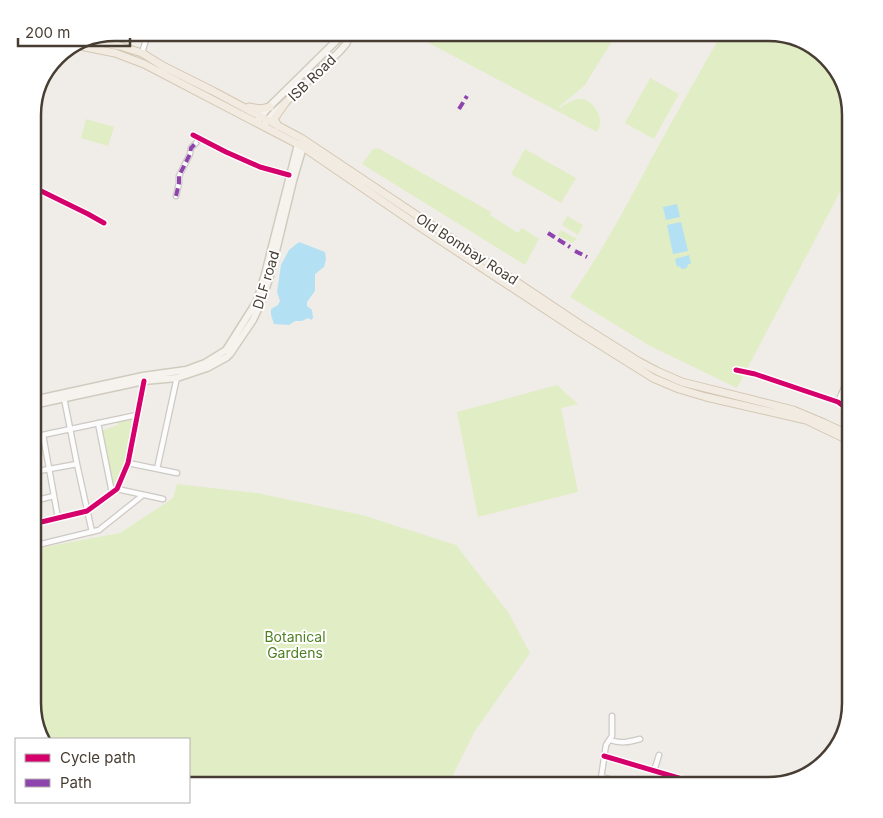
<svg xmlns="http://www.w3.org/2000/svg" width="883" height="818" viewBox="0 0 883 818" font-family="Inter,sans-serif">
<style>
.green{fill:#e1edc5}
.water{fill:#b3e0f3}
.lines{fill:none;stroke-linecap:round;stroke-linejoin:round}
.street-casing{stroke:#cdc9c4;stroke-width:7}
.secondary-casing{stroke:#d1cbbf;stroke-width:9}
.primary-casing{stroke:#d4c7b3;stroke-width:9}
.street{stroke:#fdfcfc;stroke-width:4.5}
.secondary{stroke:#f6f3ee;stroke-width:6}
.primary{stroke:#f1ebe2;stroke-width:7}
.quiet{stroke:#8e44ad;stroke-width:4;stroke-dasharray:8 4;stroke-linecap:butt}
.cycleway-casing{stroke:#fff;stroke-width:8}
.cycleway{stroke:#d6006c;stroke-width:5}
.labels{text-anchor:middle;stroke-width:4;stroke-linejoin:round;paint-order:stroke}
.street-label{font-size:14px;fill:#473d33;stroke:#fff}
.park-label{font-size:14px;fill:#4e7f20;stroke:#fff}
.rim{fill:none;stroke:#473d33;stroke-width:2.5}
</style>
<rect width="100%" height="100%" fill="#f0ede8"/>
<!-- green -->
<path class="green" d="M433,33H522L540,43L546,33H617L585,85L559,107L560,108C565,104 572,100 578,99C589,97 599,110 600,120C601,125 599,128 597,132L427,42Z
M722,33H773L827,57L850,110V173L737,388L650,346L570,297C602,253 627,204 653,156C675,115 699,74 722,33Z
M650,78L679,94L654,139L625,123Z
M86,119L114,127L108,146L81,138Z
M378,148L491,212L490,215L518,233L522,228L539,239L525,265L362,164L372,150Z
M525,149L576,178L561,203L511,174Z
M567,216L583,225L578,235L562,225Z
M561,230L577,239L572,243L557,235Z
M557,385L578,404L561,408L578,492L478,517L457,412Z
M132,417C130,441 125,462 118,485H113L101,431L118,425L117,420Z
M177,484L257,493L362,515L456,545L508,612L530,653L475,731L448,785H189V739H47L33,708V549L120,533L173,498Z"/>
<!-- water -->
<path class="water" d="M677,204L680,217L666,220L663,207Z
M681,222L688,251L673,254L667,225Z
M299,242L325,252L326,259L324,267L315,274V291L307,302V306L312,310L313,318L311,320L308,318L302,321H295L289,325L274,324L271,315V309L278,305L280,301L277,292L281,265L289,250Z
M689,255L691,264H688L687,268L682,269L679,266L677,267L675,259Z"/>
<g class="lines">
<!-- street casing -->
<g class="street-casing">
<path id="street" d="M124,33L146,38
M142,53L148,33
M193,135L226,152L260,167L289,175
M33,187L88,214L104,223
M176,196L179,183V176L190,154L191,148L200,139
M33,205V194
M736,370L755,374L838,402L850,411
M64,398L77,464L92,532
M838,402L850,374
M98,423L112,493
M43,435L58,518
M33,437L137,415
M128,463L177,473
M157,469L177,377
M33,472L77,464
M117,489L163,499
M33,501L54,496
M33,524L87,511L117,489L128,463L144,381
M33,546L99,530L143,495
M610,740C621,744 629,742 640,739
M604,756L682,779L680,785
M654,771L659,755
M602,777L631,785
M600,785L606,745L612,736V716"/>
</g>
<!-- secondary casing -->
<g class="secondary-casing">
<path id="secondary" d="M258,120L268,108L337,40L341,33
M265,123L274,113L339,52L346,44L351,33
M33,400L143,376L186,370L205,363L226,350L257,301L265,274L298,144
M33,405L144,381L177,378L207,368L227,357L230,354L253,320L261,303L270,276L293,181L303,147"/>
</g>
<!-- primary casing -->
<g class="primary-casing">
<path id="primary" d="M93,41L120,46L142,53L163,66L213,91L301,138L584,327L638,361L657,371L682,382L793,410L824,423L839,430
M80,46L115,53L144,64L303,147L417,225L581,333L653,378L679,389L706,397L806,420L850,441
M249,107L260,109L270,107
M278,126L274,119L286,102"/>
</g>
<!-- street -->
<use href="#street" class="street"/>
<!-- secondary -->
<use href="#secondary" class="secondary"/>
<!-- primary -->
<use href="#primary" class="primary"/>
<!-- quiet -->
<path class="quiet" d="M459,109L467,96
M176,196L179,183V176L190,154L191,148L200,139
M548,233L570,247
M575,251L587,257"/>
<!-- cycleway casing -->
<g class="cycleway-casing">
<path id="cycleway" d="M193,135L226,152L260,167L289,175
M33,187L88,214L104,223
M736,370L755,374L838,402L850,411
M33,524L87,511L117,489L128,463L144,381
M604,756L682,779L680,785"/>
</g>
<!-- cycleway -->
<use href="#cycleway" class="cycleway"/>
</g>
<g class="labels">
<!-- street labels -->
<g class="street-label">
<text transform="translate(312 78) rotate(-44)" y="5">ISB Road</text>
<text transform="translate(467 249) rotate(33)" y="5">Old Bombay Road</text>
<text transform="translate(266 280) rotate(-73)" y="5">DLF road</text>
</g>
<!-- park labels -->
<g class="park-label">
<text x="295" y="642">Botanical<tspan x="295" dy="16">Gardens</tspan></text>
</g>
</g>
<!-- crop -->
<path d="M0 0H883V818H0ZM115 41H768A74 74 0 0 1 842 115V703A74 74 0 0 1 768 777H115A74 74 0 0 1 41 703V115A74 74 0 0 1 115 41Z" fill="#fff" fill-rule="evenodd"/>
<path class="rim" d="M115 41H768A74 74 0 0 1 842 115V703A74 74 0 0 1 768 777H115A74 74 0 0 1 41 703V115A74 74 0 0 1 115 41Z"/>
<!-- legend -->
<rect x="15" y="738" width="175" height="65" fill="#ffffff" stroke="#b5b1ad"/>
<rect x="25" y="754" width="25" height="8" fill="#d6006c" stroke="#b5b1ad"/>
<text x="60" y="763" font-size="15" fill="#473d33">Cycle path</text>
<rect x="25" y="779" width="25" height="8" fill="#8e44ad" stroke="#b5b1ad"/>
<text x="60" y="788" font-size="15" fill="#473d33">Path</text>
<!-- scale -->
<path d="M18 38v8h112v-8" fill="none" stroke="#473d33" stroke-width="2.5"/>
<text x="25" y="38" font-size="15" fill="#473d33" stroke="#ffffff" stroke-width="4" paint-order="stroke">200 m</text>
</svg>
